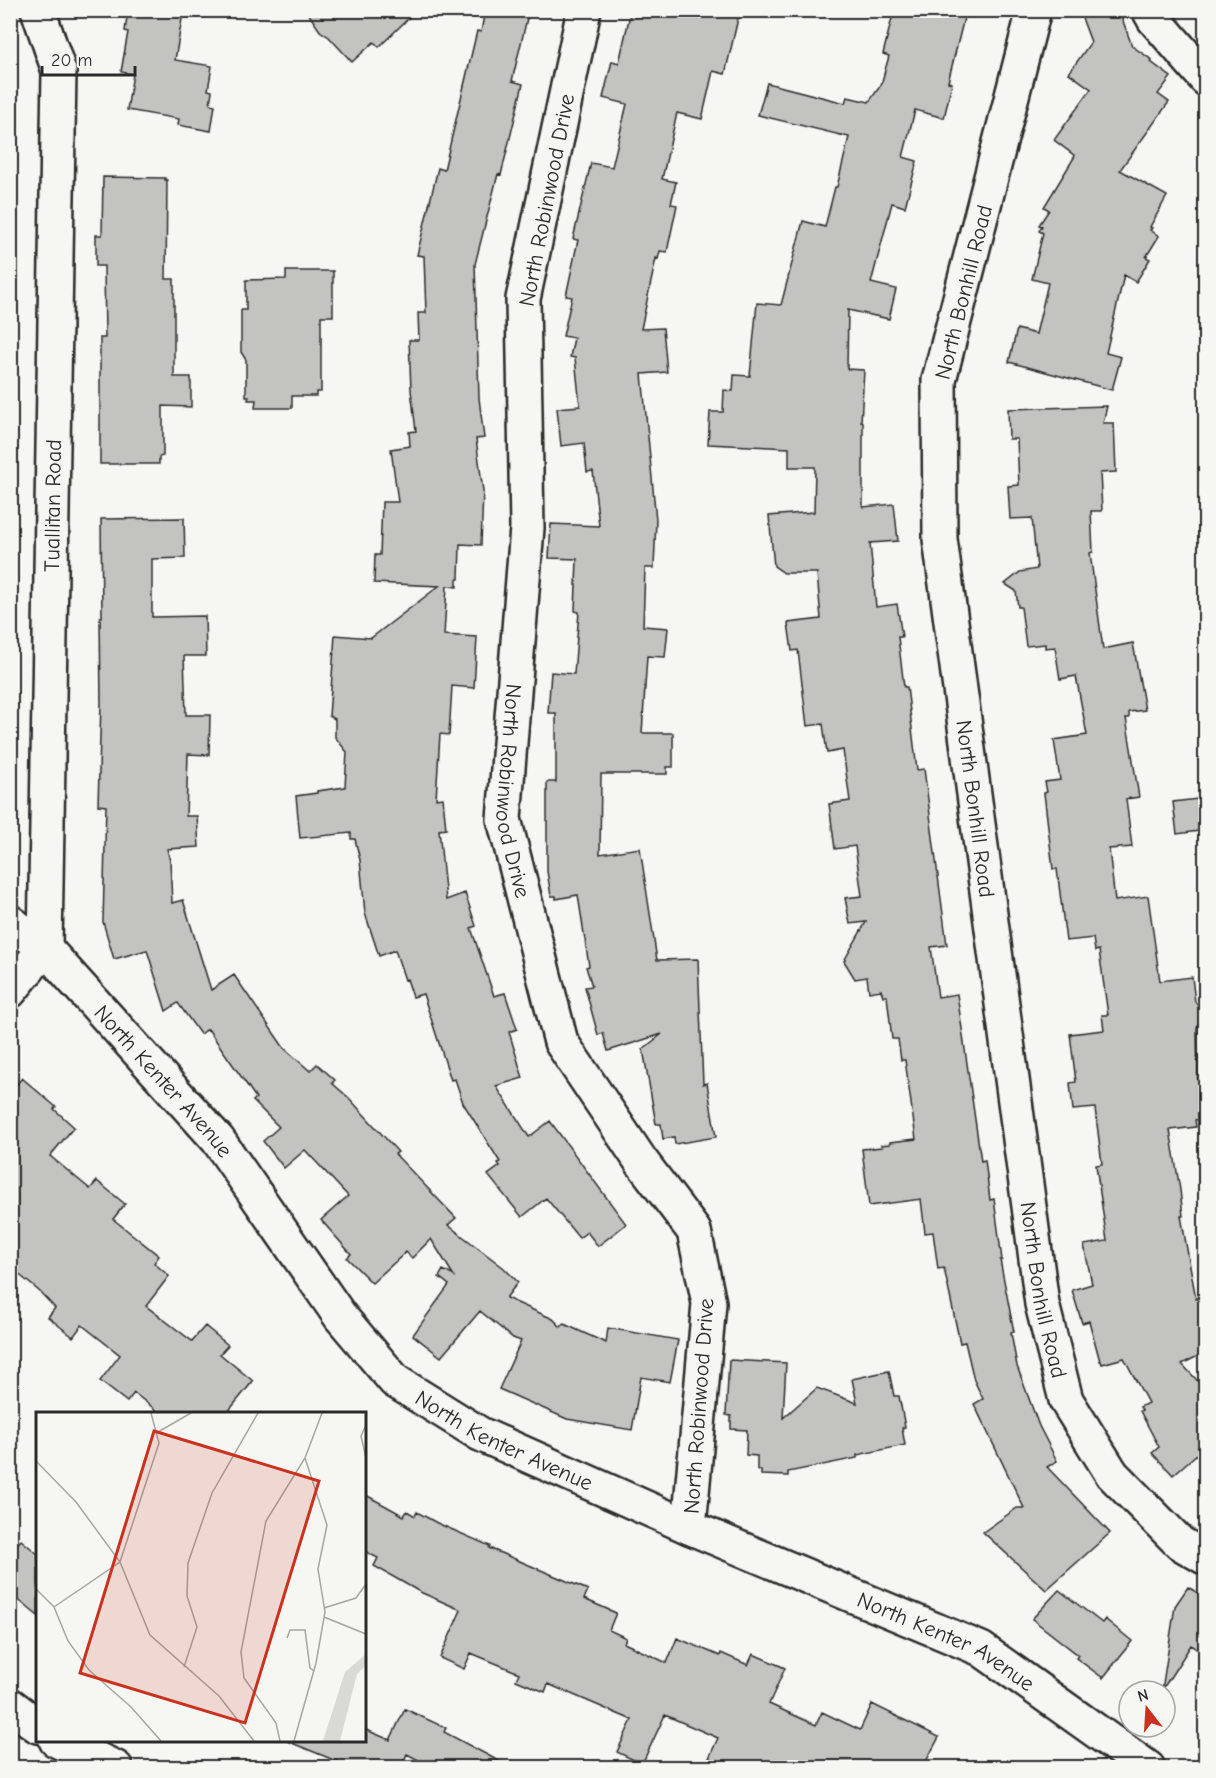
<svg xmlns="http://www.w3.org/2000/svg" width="1216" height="1778" viewBox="0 0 1216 1778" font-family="'Comic Neue',sans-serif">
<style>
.building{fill:#c3c3c0;stroke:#2b2b2b;stroke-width:1.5}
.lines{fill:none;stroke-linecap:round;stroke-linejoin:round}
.minor-casing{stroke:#2b2b2b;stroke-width:38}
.tertiary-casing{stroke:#2b2b2b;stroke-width:38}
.minor{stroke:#f6f6f2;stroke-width:33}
.tertiary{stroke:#f6f6f2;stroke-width:33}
.labels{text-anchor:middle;stroke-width:4.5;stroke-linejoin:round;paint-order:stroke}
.street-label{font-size:22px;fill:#2b2b2b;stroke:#f6f6f2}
.inset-road{fill:none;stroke:#a5a5a2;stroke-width:1.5}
.view{fill:#c8321e;fill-opacity:0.15;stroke:#c8321e;stroke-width:3}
.inset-edge{fill:none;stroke:#2b2b2b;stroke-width:3}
</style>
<rect width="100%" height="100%" fill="#f6f6f2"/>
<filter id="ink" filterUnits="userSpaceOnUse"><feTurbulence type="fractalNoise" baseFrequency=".0167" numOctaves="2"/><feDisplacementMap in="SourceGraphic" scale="12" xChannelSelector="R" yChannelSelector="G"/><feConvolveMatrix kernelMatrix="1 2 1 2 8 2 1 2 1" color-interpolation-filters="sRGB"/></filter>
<g filter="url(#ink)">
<!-- building -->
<path class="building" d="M128,10H169L183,13L175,60L212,66L208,90L212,91L210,104L215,105L211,131L178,125L179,119L127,110L133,74L121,72L128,32L125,31Z
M306,10H417L379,47L374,42L352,62L329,37L320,31Z
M485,10H529L512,81L523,84L501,175L498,174L475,264L479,398L484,438L476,439L483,491L481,545L460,544L459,579H457V587L447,586L444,635L477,637L474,688L452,686L449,735L440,734L436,799L443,798L446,829L439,830L446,900L465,893L476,926L471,928L494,996L505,993L517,1029L509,1032L523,1078L496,1086L529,1137L550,1121L626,1224L598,1246L587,1232L579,1238L546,1198L522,1217L488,1175L500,1166L498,1163L500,1162L463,1103L455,1079L451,1080L423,994L413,997L407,979L405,980L395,950L379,956L365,913L360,860L355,839H351V833L300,838L296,796L317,793V791L345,787L347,752L335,737V719L329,716L335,635L371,638L439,586L374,583L375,555H380L382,502H398L391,449L410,446L409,432L416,431L411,390L409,340H419L418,313H426L424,256L417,255L438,168L444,170L477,31L481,32Z
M631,10H740L725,74L713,71L702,119L677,113L662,179L676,182L671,204L677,205L667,252L660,251L658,259L656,258L641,329L663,328L667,372L642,374L656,520L654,568H645L643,626L668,628L665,657L647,656L642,733H673V767H667V774H601L600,854L640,848L657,960L698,959L703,1084L707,1083L716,1137L675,1144L674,1137L663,1139L661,1124H656L643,1049L662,1034L608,1051L603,1033L598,1035L585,987L592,986L586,967L589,966L578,895L556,899V896H551L547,871V782H556V713H548L551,672L574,674L579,612L575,611L577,559L549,558L551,524L599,526L593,471L587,472L584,443L561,446L557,408L580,406L575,358L570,357L574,338L563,336L572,297L566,296L578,240L573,239L591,163L612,167L627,104L603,98L612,61L619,63Z
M894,10H966L948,82L952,83L944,118L915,110L903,157L917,161L905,207L892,203L871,283L896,289L889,319L848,310L847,369L864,370L861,422H863V507L894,504L898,541L870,543L876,607L897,604L902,637H898L904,687H907L917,770L924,769L947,945L931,947L938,997L957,994L981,1161L985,1160L990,1200L994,1199L1002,1260H1000L1014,1332L1011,1333L1017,1366L1039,1426L1057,1461L1047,1467L1110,1533L1046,1590L983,1532L1017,1508H1024L974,1404L983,1399L974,1380L965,1342L960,1343L944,1268L938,1269L933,1232L925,1233L921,1199L869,1206L862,1149L882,1147L881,1145L890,1144V1142L916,1139L905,1060H901L898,1039H892L887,996H883L881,990L869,992L867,977L855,979L844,961L866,922L850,924L845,898L862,896L855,846L835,849L829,804L850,801L843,750L827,753L823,724L807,726L798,650L792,651L788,623L821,619L817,573H784L774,566L769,516L814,512L815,467H789V448L708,444L710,412H723L724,390L733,391L734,375L750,376L757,303L781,305L803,221L825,227L835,187H837L849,137L758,115L767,83L845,103L847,97L869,102L881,85L889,56L883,54Z
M1079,10H1119L1132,46L1152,60L1151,62L1171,77L1158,94L1169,102L1120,170L1167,196L1150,227L1152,228L1150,230L1159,236L1146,257L1150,259L1136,282L1124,275L1106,353L1121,357L1112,390L1009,362L1017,329L1036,334L1048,283L1032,279L1043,233L1039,231L1042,226L1039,225L1049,210L1044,207L1075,156L1054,140L1091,89L1069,73L1091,42Z
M103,177L165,178V180H167L166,279H174V377H191V407L163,406V456L159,457V464H100V338H105L104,266H96V235H102Z
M286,271H333V316H321V392H316V396H292V408H255L256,400H248L249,396H246V360L241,352V310H246V280L286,279Z
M1107,406L1103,423H1114L1116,472L1100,473L1102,511H1091L1093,552L1090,553L1103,649L1133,643L1145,710L1129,712V718H1126L1139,797L1126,799L1132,847L1109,849L1115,901L1148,896L1160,981L1192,977L1195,1002L1198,1005L1202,1016L1197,1028L1198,1080L1206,1079V1119L1195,1120L1196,1127L1170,1130L1180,1190L1183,1216H1181L1196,1299L1206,1296V1352L1182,1364L1206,1390V1446L1173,1475L1152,1453L1159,1447L1140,1411L1142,1410L1140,1407L1148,1403L1124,1358L1102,1364L1101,1361H1100L1089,1321L1082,1323L1072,1290L1092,1284L1084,1245L1107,1241L1096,1165L1102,1164L1095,1108L1073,1110L1070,1083L1076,1082L1070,1034L1104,1030L1102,1015H1108L1099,950L1095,951L1093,938L1066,941L1057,869H1053L1044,793L1047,792L1045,782L1060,780L1054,740L1087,735L1076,676L1060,679L1055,647L1045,648V644L1026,646L1021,607H1018L1016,591L1005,584L1020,572L1037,569L1032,518L1010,519L1008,486L1019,485L1017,439H1009L1008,409Z
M184,518L185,558L152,559V617L205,616L206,656H184L186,715H210L209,755L188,754L186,816H197L199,847L167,849L170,861L172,903L183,900L211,990L234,975L284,1048L310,1071L317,1064L335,1080L332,1083L349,1098L398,1152L395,1154L456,1218L448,1225L504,1268L518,1282L506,1298L553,1319L561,1327L564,1324L606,1343L608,1328L678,1340L670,1382L641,1377L632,1430L567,1419L499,1389L521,1341L513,1338L480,1311L441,1357L413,1335L449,1285L439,1277L443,1270L454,1276L431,1239L412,1258L406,1252L372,1283L347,1258L351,1254L321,1220L348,1196L305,1150L284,1168L263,1141L279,1127L253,1101L256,1098L208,1029L200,1034L178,1003L166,1011L147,950L114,959L103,922L106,806L98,805L101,703L100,617H102L101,519Z
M1206,798V830L1177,834L1173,802Z
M22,1078L56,1107L54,1109L74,1127L50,1156L90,1189L97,1181L125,1204L113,1219L159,1256L154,1263L169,1276L146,1306L192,1341L205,1326L228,1345L220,1354L253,1381L227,1413H160L134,1393L127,1402L100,1381L120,1355L82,1325L73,1337L48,1317L55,1308L39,1291L10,1267V1092Z
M729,1360L786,1363L783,1418L817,1388L857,1403L852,1379L889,1371L894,1396H899L905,1427L902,1428L905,1445L857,1455V1458L788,1472V1476L761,1475V1470H757V1456L746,1455L747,1430L731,1429V1416L726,1415Z
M364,1494L404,1516L407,1511L415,1516L417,1512L437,1523L490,1546L489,1548L588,1590L584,1599L616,1613L609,1630L626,1638L624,1643L667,1663L677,1638L720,1656L721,1653L748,1665L753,1654L785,1668L769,1704L816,1725L822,1712L860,1730L872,1704L939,1737L923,1767H731L709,1758L718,1738L665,1715L642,1764L617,1752L632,1720L548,1684L545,1692L516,1680L519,1673L471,1653L464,1669L440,1658L461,1610L420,1592L374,1566L378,1558L364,1551Z
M21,1540L38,1554V1616L10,1593V1552Z
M1188,1587L1206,1598V1654L1191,1645L1162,1690L1175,1606Z
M1059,1590L1102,1623L1105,1619L1132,1641L1103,1678L1076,1658L1078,1655L1032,1619Z
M405,1709L446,1728L444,1732L510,1767H432L407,1754L401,1767H351L287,1741L364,1740V1729L390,1740Z"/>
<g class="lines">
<!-- minor casing -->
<g class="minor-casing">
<g id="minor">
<path id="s1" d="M584,10L523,299L527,528L504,819L561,1042L641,1161L694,1231L709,1303L689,1527"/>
<path id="s2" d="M1034,10L939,380L940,539L1042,1304L1066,1400L1112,1474L1180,1543L1206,1558"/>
<path d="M1149,10L1154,19L1206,79"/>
<path id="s3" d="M10,991L45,948L59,71L38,10"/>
<path d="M10,1705L38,1726"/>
<path d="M56,1740L116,1768"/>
</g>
</g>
<!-- tertiary casing -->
<g class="tertiary-casing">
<g id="tertiary">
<path id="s4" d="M10,922L45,948L218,1140L340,1316L395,1381L480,1434L689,1527L981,1649L1148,1768"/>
</g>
</g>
<!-- minor -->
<use href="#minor" class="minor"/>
<!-- tertiary -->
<use href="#tertiary" class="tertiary"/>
</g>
</g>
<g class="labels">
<!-- street labels -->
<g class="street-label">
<text transform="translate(546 200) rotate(-79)" y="8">North Robinwood Drive</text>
<text transform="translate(963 292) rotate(-76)" y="8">North Bonhill Road</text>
<text dy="8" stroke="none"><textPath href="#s3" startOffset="498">Tuallitan Road</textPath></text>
<text dy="8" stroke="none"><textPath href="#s1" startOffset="789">North Robinwood Drive</textPath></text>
<text dy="8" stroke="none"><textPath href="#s2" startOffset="813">North Bonhill Road</textPath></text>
<text dy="8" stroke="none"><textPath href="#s4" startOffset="222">North Kenter Avenue</textPath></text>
<text dy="8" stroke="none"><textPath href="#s2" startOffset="1299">North Bonhill Road</textPath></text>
<text transform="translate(698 1406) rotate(-86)" y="8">North Robinwood Drive</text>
<text dy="8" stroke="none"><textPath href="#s4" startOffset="726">North Kenter Avenue</textPath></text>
<text dy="8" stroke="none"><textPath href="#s4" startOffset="1212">North Kenter Avenue</textPath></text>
</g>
</g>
<!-- overview -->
<g transform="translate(36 1412)">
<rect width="330" height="330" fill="#f6f6f2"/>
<path d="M330,242V253L321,262L304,329H287L309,260Z" fill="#d9d9d5"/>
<path class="inset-road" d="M330,13L325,24L330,46M122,20L155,1M0,49L40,90L84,150L114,223L183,284L218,329M0,177L18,195L32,229L53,258L95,295L125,329M18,195L84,150L123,31L115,1M288,196L320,186L330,172M288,205L330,222M251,226L254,218H269L274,256L278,259M148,255L161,215L151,184L152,151L176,81L222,1M244,329L240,311L208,266L205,240L230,109L269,46L286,1M258,329L280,251L289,200L282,157L291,113L269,46"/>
<path class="view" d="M118,19L283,69L209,311L44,261Z"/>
<rect width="330" height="330" class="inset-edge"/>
</g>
<!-- margin -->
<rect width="1216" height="1778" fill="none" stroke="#f6f6f2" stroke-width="36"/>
<rect x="18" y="18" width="1180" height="1742" fill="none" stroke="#2b2b2b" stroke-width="2" filter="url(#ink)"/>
<!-- north arrow -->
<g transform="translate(1147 1709) rotate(343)"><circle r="28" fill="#f6f6f2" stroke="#a5a5a2" stroke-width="1.5"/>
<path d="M0-4.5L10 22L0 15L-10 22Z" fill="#c8321e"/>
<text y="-9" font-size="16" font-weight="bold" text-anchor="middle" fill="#2b2b2b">N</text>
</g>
<!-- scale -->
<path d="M42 66v9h93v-9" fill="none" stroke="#2b2b2b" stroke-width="3"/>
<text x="51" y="66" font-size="18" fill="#2b2b2b" stroke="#f6f6f2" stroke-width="4.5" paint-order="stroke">20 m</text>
</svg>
